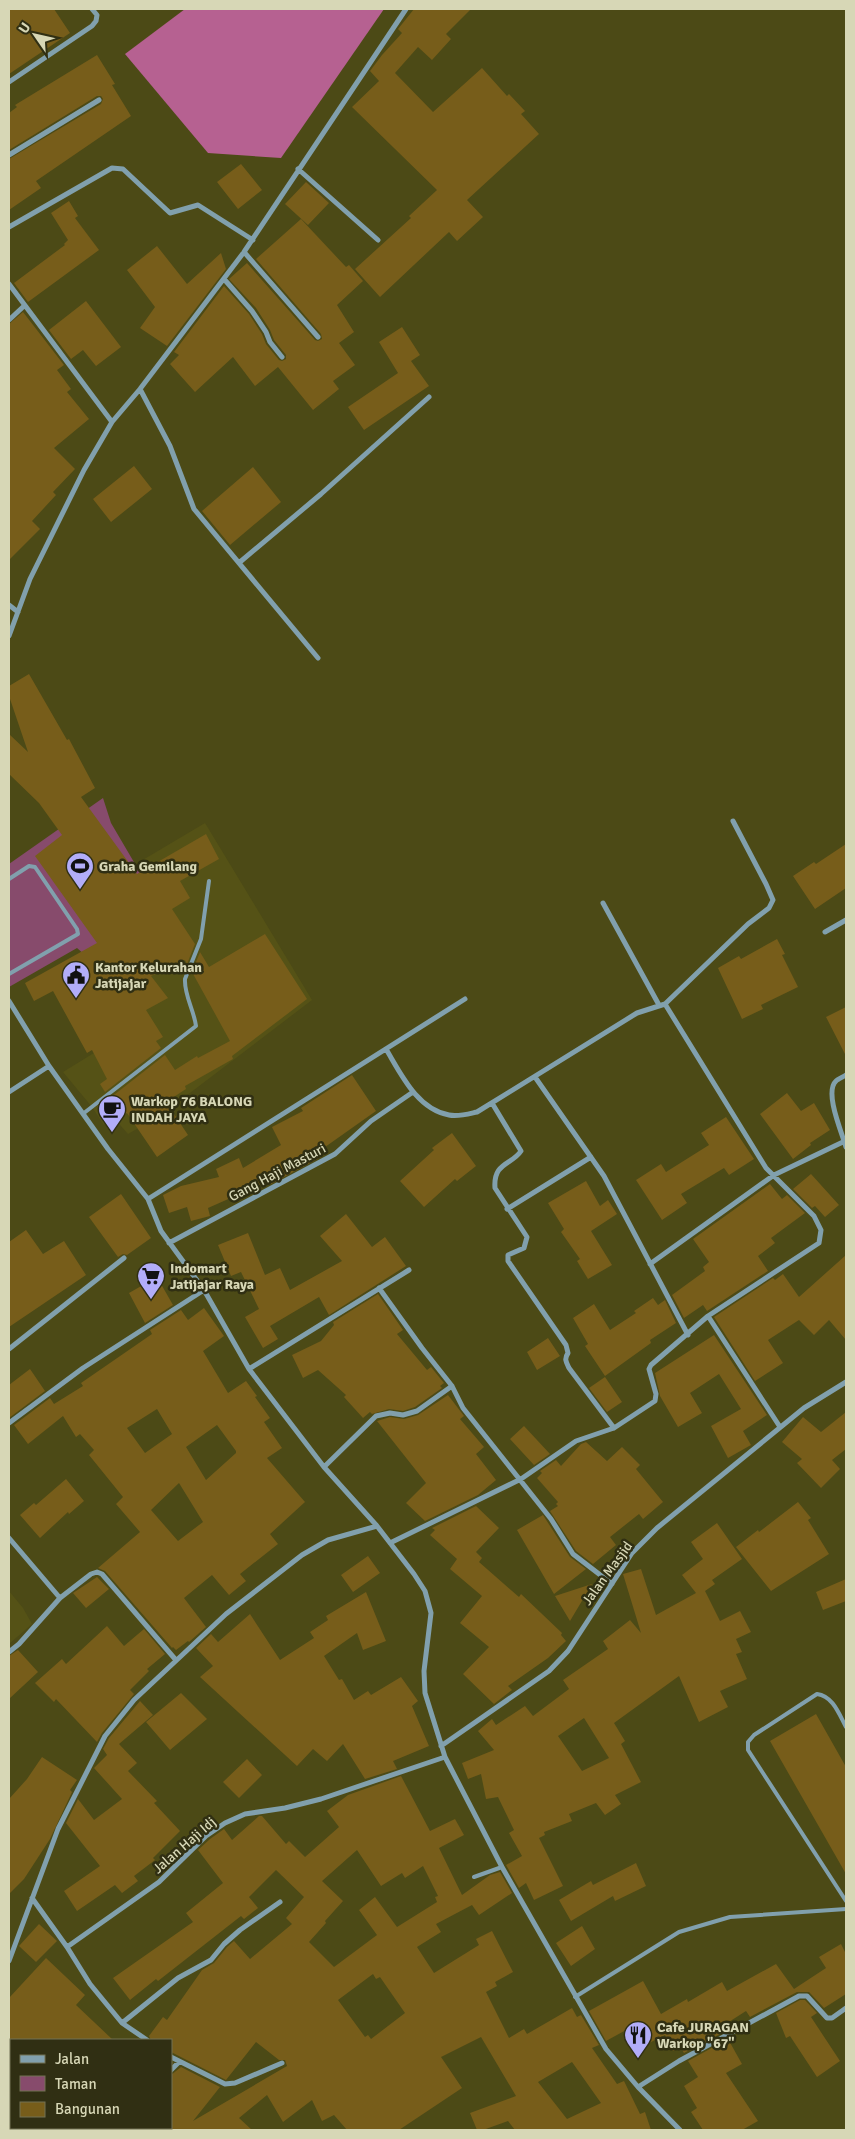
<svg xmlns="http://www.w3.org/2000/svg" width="855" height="2139" viewBox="0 0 855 2139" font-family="Signika,sans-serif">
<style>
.built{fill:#555216}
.green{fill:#874b6c}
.forest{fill:#b66191}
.building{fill:#775d1a;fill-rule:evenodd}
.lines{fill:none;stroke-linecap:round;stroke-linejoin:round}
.lane{stroke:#81a0ad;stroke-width:4}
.street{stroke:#81a0ad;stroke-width:5}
.labels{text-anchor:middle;stroke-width:5;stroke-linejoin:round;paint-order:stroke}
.poi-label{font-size:14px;font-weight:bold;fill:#d7d7b6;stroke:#302f13;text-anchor:start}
.street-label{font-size:14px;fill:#d7d7b6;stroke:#302f13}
</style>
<rect width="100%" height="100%" fill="#4c4a16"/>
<!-- built -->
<path class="built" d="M205,823L312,1000L161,1115L128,1134L114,1118L104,1125L92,1107L63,1072L120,1037L165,915L136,864Z
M9,1591L23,1608L32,1624L9,1644Z"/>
<!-- green -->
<path class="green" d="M103,798L111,823L165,915L92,961L77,948L9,987V864Z"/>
<!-- forest -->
<path class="forest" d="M185,9H384L281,158L208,153L125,54Z"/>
<!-- building -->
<path class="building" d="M9,9H54L70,33L9,74Z
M414,9H471L446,34L451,39L432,60L418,47L395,73L433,112L482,68L507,96L509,94L525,111L521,114L539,134L467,200L483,217L457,241L449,232L380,297L355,269L411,218L409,216L437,190L352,107L379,81L370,71L382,55L402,33L398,29Z
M97,55L115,84L112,85L131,116L36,181L41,188L9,210V159L101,104L103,99L101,96H97L9,150V113L17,107L15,105Z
M241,164L262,190L238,209L217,182Z
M306,182L329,203L308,225L285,204Z
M69,201L78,216L75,218L99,250L28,302L14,283L65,245L64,244L68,240L51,213Z
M301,219L346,267L349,265L363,281L337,305L354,332L339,343L355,365L333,381L339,389L313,410L278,367L255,386L233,357L195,392L170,364L179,355L174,352L224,286L249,314L262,334L266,344L279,360L282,361L286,359V355L274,340L270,330L256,308L229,279L247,263L315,340L318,341L322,339L321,334L256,259Z
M157,246L187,284L221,253L226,269L167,346L140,328L155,307L127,270Z
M86,301L121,347L96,366L83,350L71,359L49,330Z
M23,312L64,365L57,370L71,389L67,392L89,419L54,448L75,469L53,492L56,495L32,521L40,529L9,560V324Z
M402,327L420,355L411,361L429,386L364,430L348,407L398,373L379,342Z
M134,466L152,489L111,522L93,499Z
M253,467L281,502L230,545L202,511Z
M29,674L67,740L69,739L95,788L81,797L137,874L206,834L219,859L180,881L190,898L172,909L195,944L187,964L185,960L151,976L168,998L146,1010L163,1037L156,1041L161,1048L105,1092L100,1084L107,1079L92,1050L87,1053L53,991L34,1001L25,983L97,943L35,856L62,835L39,803L9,774V734L28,752L9,696V686Z
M846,844V888L815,909L793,876L814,862L816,864Z
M265,934L307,999L232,1056L233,1059L185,1086L186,1089L166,1102L188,1135L157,1157L127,1113L122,1116L110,1098L165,1055L175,1070L197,1056L198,1058L230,1041L192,972L200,952L209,967Z
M777,939L785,954L782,955L798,987L761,1005L763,1009L742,1019L718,968L739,956L741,959Z
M846,1007V1056L826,1017Z
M352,1075L376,1111L318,1152L321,1157L271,1184L269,1181L208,1208L210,1216L191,1221L187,1207L169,1213L163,1195L181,1186L219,1177L216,1169L239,1158L243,1168L281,1145L272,1127L303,1111L301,1108Z
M787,1093L801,1111L814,1103L830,1130L810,1143L811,1145L793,1159L760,1114Z
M726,1117L754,1159L729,1175L724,1168L681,1194L687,1203L662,1220L636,1180L661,1164L666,1172L709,1145L701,1133Z
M452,1133L476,1166L457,1181L455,1179L424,1207L400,1181L434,1150L432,1148Z
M811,1174L839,1205L825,1217L815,1206L812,1208L793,1189Z
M586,1181L600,1206L608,1200L617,1214L591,1231L612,1265L588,1279L577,1261L580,1259L561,1232L564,1229L548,1203Z
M770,1184L782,1199L787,1195L805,1213L771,1238L775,1243L758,1256L768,1271L707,1311L703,1305L684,1318L672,1295L705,1271L703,1267L709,1262L693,1239Z
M121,1194L151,1238L127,1255L123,1254L118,1257L89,1217Z
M346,1214L372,1247L385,1237L406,1266L329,1315L319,1297L270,1326L278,1339L263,1348L245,1317L259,1309L241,1272L231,1276L218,1245L248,1233L265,1275L280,1268L290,1290L342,1261L320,1236Z
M26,1230L43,1254L64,1241L86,1275L9,1327V1242Z
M846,1255V1340L829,1320L814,1335L799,1320L768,1340L783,1363L755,1381L714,1317L773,1278L775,1280L783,1274L799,1297Z
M157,1277L173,1305L145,1323L129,1293Z
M378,1294L403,1330L397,1334L427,1370L431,1367L444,1383L440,1386L442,1388L415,1407L403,1411L389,1409L372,1414L370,1412L363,1418L344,1397L346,1395L318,1370L303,1378L292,1355L321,1341L334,1325L333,1322Z
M653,1298L658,1305L665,1300L676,1323L650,1340L651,1343L605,1376L585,1346L588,1344L573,1318L594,1304L610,1330L636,1313L634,1311Z
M204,1308L224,1336L203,1351L228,1393L246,1381L257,1396L255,1397L270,1418L264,1422L282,1448L267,1458L305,1502L270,1534L278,1544L240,1574L246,1581L229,1595L212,1575L184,1598L206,1627L189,1642L188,1641L176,1650L173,1647L172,1648L105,1571L98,1568L140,1532L116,1504L123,1497L89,1455L94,1450L80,1434L76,1437L63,1416L28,1444L14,1425L50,1398L54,1404L83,1386L81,1383L152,1334L150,1330L181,1310L188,1320ZM157,1409L172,1434L145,1453L127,1428ZM217,1425L236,1451V1453L206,1480L186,1447ZM179,1483L203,1522L178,1541L151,1510Z
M714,1335L767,1415L743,1431L751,1445L728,1458L711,1426L741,1409L719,1374L690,1393L702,1413L678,1427L660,1396L655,1373Z
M548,1338L560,1356L537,1370L527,1352Z
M30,1369L45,1391L9,1418V1385Z
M605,1377L622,1402L607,1412L589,1388Z
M448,1395L464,1416L460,1419L484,1447L476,1454L496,1480L478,1495L425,1521L406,1503L426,1483L377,1421L390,1417L404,1419L418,1415Z
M846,1412V1449L832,1460L840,1469L821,1488L797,1463L802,1459L782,1442L803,1417L821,1432Z
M524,1426L550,1454L534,1465L510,1439Z
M586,1442L607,1461L622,1447L640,1465L636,1469L663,1502L643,1519L639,1514L610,1537L616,1545L593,1564L576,1551L550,1511L558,1506L556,1504L558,1502L537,1478L542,1473L540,1471L556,1460L561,1466L581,1444Z
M66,1479L84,1501L69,1514L68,1512L40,1538L20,1515L34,1503L36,1505Z
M798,1502L811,1518L808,1520L829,1554L771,1591L736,1547L758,1530L759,1532Z
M476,1506L499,1528L476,1552L482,1558L479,1562L519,1597L521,1594L562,1633L561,1635L566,1641L548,1658L508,1686L512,1690L494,1704L463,1674L489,1647L460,1623L482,1596L450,1569L457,1559L430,1535L435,1530L432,1528Z
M543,1515L570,1557L586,1569L554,1594L517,1530Z
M717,1523L742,1559L712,1580L715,1584L705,1591L720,1621L740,1611L751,1632L736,1639L742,1652L736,1654L747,1679L720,1691L728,1707L699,1722L679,1676L614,1723L625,1741L621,1744L641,1782L615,1795L621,1804L605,1815L596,1803L569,1814L572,1821L544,1832L545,1835L539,1838L563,1886L534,1900L526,1883L519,1888L506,1865L522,1856L509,1833L514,1830L498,1797L486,1799L481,1774L468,1779L462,1763L494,1750L478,1731L492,1719L496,1725L525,1706L533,1716L569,1689L563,1680L592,1660L593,1662L592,1660L608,1649L603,1641L630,1620L641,1633L623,1574L641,1569L656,1615L696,1593L682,1575L703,1559L691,1542ZM584,1718L609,1758L582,1771L558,1736Z
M368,1556L380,1573L353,1592L341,1575Z
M97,1577L109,1589L86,1608L73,1593Z
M846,1579V1601L823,1610L816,1592Z
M592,1584L570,1621L555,1596Z
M366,1592L386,1641L363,1650L357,1633L324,1656L339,1680L342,1679L354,1700L368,1691L371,1695L401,1677L418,1701L412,1706L429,1746L393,1761L397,1769L365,1779L343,1744L327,1761L313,1749L297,1766L200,1677L213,1666L196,1648L211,1634L218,1642L250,1614L280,1660L314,1638L310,1632L328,1620L326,1616Z
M107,1626L124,1646L144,1629L165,1654L147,1669L149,1671L130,1690L134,1694L102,1733L97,1742L56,1699L54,1702L35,1683L62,1659L66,1664Z
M18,1650L38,1672L9,1699V1656Z
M181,1693L207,1719L170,1750L146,1722Z
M140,1701L153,1715L119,1744L137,1763L128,1771L157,1801L154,1803L180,1831L153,1858L155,1860L134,1876L138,1881L122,1893L115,1885L77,1911L64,1891L100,1866L66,1823L78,1799L94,1820L122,1799L94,1768L107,1755L103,1749L109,1738Z
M816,1714L846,1767V1874L770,1741Z
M42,1757L77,1780L70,1790L72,1792L50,1839L24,1879L9,1894V1799L27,1779Z
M247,1759L262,1775L239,1798L223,1782Z
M401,1776L430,1831L455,1819L464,1835L439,1848L462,1895L490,1875L500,1872L512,1893L479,1915L472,1905L436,1924L441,1932L417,1947L434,1973L479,1945L476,1939L492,1931L513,1972L495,1982L497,1986L486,1992L509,2038L524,2029L527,2034L572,2008L577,2017L581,2015L599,2045L592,2048L617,2084L624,2081L640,2114L645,2112L651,2130H515L508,2121L483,2130H477L470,2113L516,2096L481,2037L441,2057L462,2088L399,2130H347L334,2115L322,2121L312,2100L283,2122L267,2095L239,2118L252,2130H171V2075L181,2067L220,2087L193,2121L287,2066L285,2060H279L256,2042L226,2080L171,2052V2040H151L149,2036L163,2017L167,2020L202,1970L214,1963L227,1947L234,1941L250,1959L292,1924L286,1918L304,1897L276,1870L249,1897L258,1908L244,1919L241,1916L158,1981L156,1979L130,2000L113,1978L193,1922L186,1913L223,1883L198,1850L210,1839L224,1829L232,1840L259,1816H262L286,1844L289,1841L305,1857L339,1827L327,1811L348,1795ZM357,1850L381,1886L402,1873L405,1878L423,1866L438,1896L435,1897L437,1902L397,1927L375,1897L359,1910L377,1935L334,1967L309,1942L326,1923L325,1921L343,1901L322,1881ZM373,1974L376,1979L380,1977L405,2013L371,2039L368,2035L365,2037L338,2000ZM572,2062L601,2103L567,2119L538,2082Z
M636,1863L646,1886L615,1901L613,1896L571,1921L559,1900L591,1881L593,1885Z
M39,1924L57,1941L36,1962L19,1946Z
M582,1926L595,1949L571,1966L556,1943Z
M841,1944L846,1954V1994L824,2008L809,1992H797L750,2017L746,2011L721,2027L724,2032L684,2053L680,2047L673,2051L665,2035L647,2044L637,2024L606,2041L589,2011L643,1981L661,2014L687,1999L688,2002L722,1982L727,1991L776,1964L794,1989L826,1968L819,1957Z
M46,1958L85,1995L76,2005L113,2040H9V1998Z
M800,2000H805L817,2013L811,2017L840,2061L817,2077L790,2036L786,2038L776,2013Z
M728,2039L742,2064L726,2073L758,2121L742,2130H703L691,2112L697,2108L684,2086L698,2077L688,2061Z"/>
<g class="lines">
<!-- lane -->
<path class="lane" d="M9,879L29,866L35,867L77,929L78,934L9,974
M84,1113L196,1026C194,1010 184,995 185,979L201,939L209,881
M846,1727C839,1714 833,1696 817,1694L754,1735L748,1742V1750L846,1901
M474,1877L502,1867
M575,1997L679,1932L730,1917L846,1909"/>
<!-- street -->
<path class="street" d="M9,82L92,26L96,21L97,15L92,9
M9,155L99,100
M298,169L378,240
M9,227L112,168L123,169L170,213L198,205L253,240
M244,252L318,337
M224,279L252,311L266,332L270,342L282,357
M9,284L112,422
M9,320L24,306
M140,389L170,446L194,509L318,658
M240,562L321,494L429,397
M9,605L18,612
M9,636L30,579L84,470L112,422L140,389L244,252L406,9
M603,903L659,1005
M825,932L846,920
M9,1001L49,1066L108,1149L148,1199L161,1231L204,1290L249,1369L324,1467L377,1526L414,1574L425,1591L431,1613L424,1671L425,1693L445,1757L502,1867L606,2049L638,2087L680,2130
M386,1049C401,1074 417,1109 449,1115C458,1117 468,1114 477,1112L637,1013L665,1004L748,924L769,908L773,900L766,884L733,821
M846,1075C843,1077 838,1079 836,1081C824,1092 842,1133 846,1147
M535,1077L604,1176L688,1335
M9,1092L49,1066
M492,1103L521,1151C512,1165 493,1162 495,1188L527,1237L524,1248L508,1255V1261L566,1345L568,1353C564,1359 566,1362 569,1368L614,1428
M148,1199L465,999
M507,1209L591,1157
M169,1243L335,1154L371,1121L413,1092
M650,1264L774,1175L845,1141
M379,1288L422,1348L452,1386L463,1408L551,1519L573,1554L612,1584
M708,1316L780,1427
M9,1349L124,1258
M249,1369L409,1270
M9,1423L83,1368L204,1290
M324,1467L376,1416L390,1413L403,1415L417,1411L452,1386
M9,1538L60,1598
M390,1543L521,1479L576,1441L614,1428L655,1401L656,1394L649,1369L651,1365L708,1316L819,1243L821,1230L814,1216L766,1168L665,1004
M9,1652L19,1644L60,1598L91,1574L97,1572L102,1574L175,1659
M441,1746L549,1671L568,1651L632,1553L657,1528L804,1408L846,1382
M32,1898L67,1947L159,1882L206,1836L225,1823L245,1814L285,1808L321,1799L445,1757
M67,1947L90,1984L122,2023L147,2040
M9,1961L58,1829L105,1736L134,1700L226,1614L302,1555L328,1540L377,1526
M122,2023L178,1978L211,1960L224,1944L240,1930L280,1902
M171,2057L225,2084L235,2083L282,2063
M171,2070L179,2062
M638,2087L679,2061L799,1996H807L827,2018H832L846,2008
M114,2130L117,2128"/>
</g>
<!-- icons -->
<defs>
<g id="stadium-pin" transform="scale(1.4375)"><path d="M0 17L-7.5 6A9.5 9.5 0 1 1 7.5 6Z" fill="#b2adf9" stroke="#302f13"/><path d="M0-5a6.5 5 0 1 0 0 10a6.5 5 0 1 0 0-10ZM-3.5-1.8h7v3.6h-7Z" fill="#111"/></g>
<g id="civic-pin" transform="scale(1.4375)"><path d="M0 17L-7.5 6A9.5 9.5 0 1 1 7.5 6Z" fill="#b2adf9" stroke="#302f13"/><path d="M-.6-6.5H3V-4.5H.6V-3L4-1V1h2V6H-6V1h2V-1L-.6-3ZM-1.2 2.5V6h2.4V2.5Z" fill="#111"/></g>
<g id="cafe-pin" transform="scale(1.4375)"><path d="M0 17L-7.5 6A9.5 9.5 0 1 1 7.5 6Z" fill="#b2adf9" stroke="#302f13"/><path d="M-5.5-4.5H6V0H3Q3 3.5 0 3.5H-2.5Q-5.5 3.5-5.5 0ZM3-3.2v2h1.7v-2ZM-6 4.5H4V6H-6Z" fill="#111"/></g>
<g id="supermarket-pin" transform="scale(1.4375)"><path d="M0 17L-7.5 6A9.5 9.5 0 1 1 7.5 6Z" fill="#b2adf9" stroke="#302f13"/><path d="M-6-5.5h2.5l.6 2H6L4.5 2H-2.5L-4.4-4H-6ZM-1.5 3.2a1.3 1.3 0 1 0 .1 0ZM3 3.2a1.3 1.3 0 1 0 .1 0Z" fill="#111"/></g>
<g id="restaurant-pin" transform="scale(1.4375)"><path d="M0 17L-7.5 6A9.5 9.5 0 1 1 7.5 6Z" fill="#b2adf9" stroke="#302f13"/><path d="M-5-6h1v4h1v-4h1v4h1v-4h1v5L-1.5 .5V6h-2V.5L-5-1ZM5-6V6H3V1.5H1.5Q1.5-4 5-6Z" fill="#111"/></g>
</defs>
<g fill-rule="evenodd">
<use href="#stadium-pin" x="80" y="866"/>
<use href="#civic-pin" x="76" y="975"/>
<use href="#cafe-pin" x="112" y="1109"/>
<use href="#supermarket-pin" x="151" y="1276"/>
<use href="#restaurant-pin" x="638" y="2035"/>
</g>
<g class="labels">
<!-- poi labels -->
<g class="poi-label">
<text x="99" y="871">Graha Gemilang</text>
<text x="95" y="972">Kantor Kelurahan<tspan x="95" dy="16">Jatijajar</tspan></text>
<text x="131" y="1106">Warkop 76 BALONG<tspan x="131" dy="16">INDAH JAYA</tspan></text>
<text x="170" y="1273">Indomart<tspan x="170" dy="16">Jatijajar Raya</tspan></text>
<text x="657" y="2032">Cafe JURAGAN<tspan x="657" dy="16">Warkop "67"</tspan></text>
</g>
<!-- street labels -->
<g class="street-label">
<text transform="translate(277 1172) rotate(-28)" y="5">Gang Haji Masturi</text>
<text transform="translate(607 1573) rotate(-54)" y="5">Jalan Masjid</text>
<text transform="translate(184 1845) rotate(-41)" y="5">Jalan Haji Idj</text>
</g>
</g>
<!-- border -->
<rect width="855" height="2139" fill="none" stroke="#d7d7b6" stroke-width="20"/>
<!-- legend -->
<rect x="10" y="2039" width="162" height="90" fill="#302f13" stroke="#737254"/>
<rect x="20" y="2055" width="25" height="8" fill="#81a0ad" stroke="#737254"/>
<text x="55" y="2064" font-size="15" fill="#d7d7b6">Jalan</text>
<rect x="20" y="2076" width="25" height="15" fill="#874b6c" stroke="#737254"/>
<text x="55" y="2089" font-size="15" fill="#d7d7b6">Taman</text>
<rect x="20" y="2102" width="25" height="15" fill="#775d1a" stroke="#737254"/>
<text x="55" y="2114" font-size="15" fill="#d7d7b6">Bangunan</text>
<!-- north arrow -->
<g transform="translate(35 35) rotate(304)" stroke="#302f13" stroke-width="4" paint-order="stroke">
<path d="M0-4L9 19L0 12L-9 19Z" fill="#d7d7b6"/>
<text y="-8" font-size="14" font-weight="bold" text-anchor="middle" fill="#d7d7b6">U</text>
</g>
</svg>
